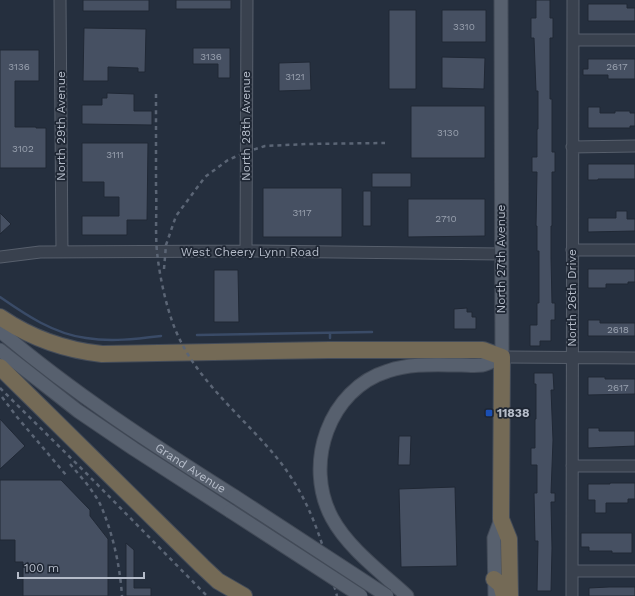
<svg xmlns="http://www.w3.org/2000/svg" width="635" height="596" viewBox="0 0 635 596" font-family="'Work Sans',sans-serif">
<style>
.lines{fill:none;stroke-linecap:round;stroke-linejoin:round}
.stream{stroke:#3a4b67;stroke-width:2.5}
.building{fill:#465062;stroke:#202835}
.minor-casing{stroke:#575f6c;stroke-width:13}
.major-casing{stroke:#424a57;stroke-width:15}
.highway-casing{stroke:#444c59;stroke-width:18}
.minor{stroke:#39414e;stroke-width:11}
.major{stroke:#57606e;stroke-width:13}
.highway{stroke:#746a56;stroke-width:16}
.rail{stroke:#5b6575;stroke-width:2.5;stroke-dasharray:4 4;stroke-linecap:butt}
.major-bridge-casing{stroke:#424a57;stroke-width:15;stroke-linecap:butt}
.major-bridge{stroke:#57606e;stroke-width:13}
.transit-dot{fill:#1a4fb4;stroke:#1e2633;stroke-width:1.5}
.labels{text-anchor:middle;stroke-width:3.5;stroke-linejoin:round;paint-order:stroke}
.number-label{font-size:10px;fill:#99a1af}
.street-label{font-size:12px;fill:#b5bcc9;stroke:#1e2633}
.poi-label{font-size:12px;font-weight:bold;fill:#b5bcc9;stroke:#1e2633;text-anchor:start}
</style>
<rect width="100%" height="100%" fill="#252f3e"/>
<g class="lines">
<!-- stream -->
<path class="stream" d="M0,297C26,315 54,334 86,338C111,342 136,339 161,336
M330,333V338
M197,335L372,332"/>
</g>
<!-- building -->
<path class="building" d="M83,0H149V11H83Z
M176,0H231V9H176Z
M536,0H550V18H553V38H550V99H552V152H555V172H552V226H551V258L552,303H555V320H551V341H540V346H530V325H537V303H539V251H537V226H536L537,172H532V157H537V129H538V91H536L534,38H531V18H536Z
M588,4H627V8H635V21H588Z
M389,10H416V89H389Z
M442,10H486V42H442Z
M84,28L146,29L145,72H138V68L108,67V81H83Z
M193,48H230V78H218V64H193Z
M0,50H39V81H15V127H36V128H46V168H0Z
M442,57L485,58L484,89L442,88Z
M588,59H635V79H608V75H583V69H588Z
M310,62L311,90L279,91V63Z
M107,93L134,94V111H152V125L82,124V105H102V98H107Z
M411,106H485V158H411Z
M588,107H600V113H615V111H630V113H635V126H630V128H588Z
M82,143H148L147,220H127V235H82V216H119V197H104V182H82Z
M588,164H635V179H598V180H588Z
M372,173H411V187H372Z
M263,188H342V237H263Z
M363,191H371V226H363Z
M408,199H485V236L408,237Z
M616,211H627V219H635V231L588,232V218H616Z
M0,213L11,224L0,234Z
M588,269H635V282H628V284H606V288H588Z
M214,270H238L239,322H214Z
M467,308V312H472V317H476V329H454V309Z
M588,320H600V323H635V336H588Z
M534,373H553L554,390H551L553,440L551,493H555V502H551L552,548L551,591H537L538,541H535L534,493H537V465H531V448H535V419H536V384H534Z
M588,377H605V379H635V394L588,395Z
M0,419L25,446L0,469Z
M588,428H599V431H635V446L588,448Z
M399,436H411L410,465H398Z
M0,480H61L90,510V516L108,539V596H23V562H15V540H0Z
M610,483H635V499H628V503H606V513H595V500H588V484H610Z
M455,487L457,566L401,567L399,489Z
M581,533H632V553H612V551H589V547H581Z
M126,543L134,550V588H151V596H126Z
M609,587H635V596H589V588Z"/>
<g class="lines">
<!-- minor casing -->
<g class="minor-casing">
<path id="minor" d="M60,0L62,252
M573,40H635
M572,147L635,146
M572,250H635
M246,251L247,0
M0,257L40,252L248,251L501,254
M502,357L635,358
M572,466H635
M572,571H635
M572,596L573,0"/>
</g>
<!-- major casing -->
<g class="major-casing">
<g id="major">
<path id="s1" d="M0,331C73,393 153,445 234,496"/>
<path d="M0,350L78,411L134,449L230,511"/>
<path d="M407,596C382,573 348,548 332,518C303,464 329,389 388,371C412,363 436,365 461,365C467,365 475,366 482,365C488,364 495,360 502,357L501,0"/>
<path d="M495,596L494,538L501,519"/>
</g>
</g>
<!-- highway casing -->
<g class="highway-casing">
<path id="highway" d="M0,317C31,338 64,350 102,354L329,350H483L502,357L501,519L509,539L510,596
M0,367L202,566L218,581L244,596
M494,579L501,585L504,596"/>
</g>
<!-- minor -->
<use href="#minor" class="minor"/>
<!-- major -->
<use href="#major" class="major"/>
<!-- highway -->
<use href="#highway" class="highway"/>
<!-- rail -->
<path class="rail" d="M156,94C156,126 156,157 156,188C157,209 155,231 157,252C160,280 168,317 181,342C204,387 246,420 277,458C312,501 323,545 337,596
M164,269L166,245L176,216L205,177L228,160L246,152L265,146L307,144L385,143
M0,388L88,475L207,596
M2,397L17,417L66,475
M70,464C81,477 94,491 101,506C113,534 120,566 122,596"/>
<!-- major-bridge casing -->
<g class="major-bridge-casing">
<path id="major-bridge" d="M234,496L387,596
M230,511L361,596"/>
</g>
<!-- major-bridge -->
<use href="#major-bridge" class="major-bridge"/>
</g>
<!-- markers -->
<rect class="transit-dot" x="485" y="409" width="8" height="8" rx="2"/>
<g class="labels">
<!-- number labels -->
<g class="number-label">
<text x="464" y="30">3310</text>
<text x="211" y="60">3136</text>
<text x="19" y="70">3136</text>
<text x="617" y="70">2617</text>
<text x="295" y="80">3121</text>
<text x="448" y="136">3130</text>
<text x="23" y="152">3102</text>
<text x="115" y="158">3111</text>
<text x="302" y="216">3117</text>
<text x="446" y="222">2710</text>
<text x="618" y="333">2618</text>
<text x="618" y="391">2617</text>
</g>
<!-- street labels -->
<g class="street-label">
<text transform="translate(61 126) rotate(-90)" y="4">North 29th Avenue</text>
<text transform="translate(246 126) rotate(-90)" y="4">North 28th Avenue</text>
<text x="250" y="256">West Cheery Lynn Road</text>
<text transform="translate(501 259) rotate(-90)" y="4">North 27th Avenue</text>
<text transform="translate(572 298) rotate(-90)" y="4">North 26th Drive</text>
<text dy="4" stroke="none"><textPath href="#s1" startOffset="235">Grand Avenue</textPath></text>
</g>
<!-- poi labels -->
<g class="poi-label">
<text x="497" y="417">11838</text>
</g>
</g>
<!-- scale -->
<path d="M18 572v6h126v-6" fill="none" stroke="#b5bcc9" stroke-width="2"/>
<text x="24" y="572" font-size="12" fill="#b5bcc9" stroke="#1e2633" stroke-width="3" paint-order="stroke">100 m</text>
</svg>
